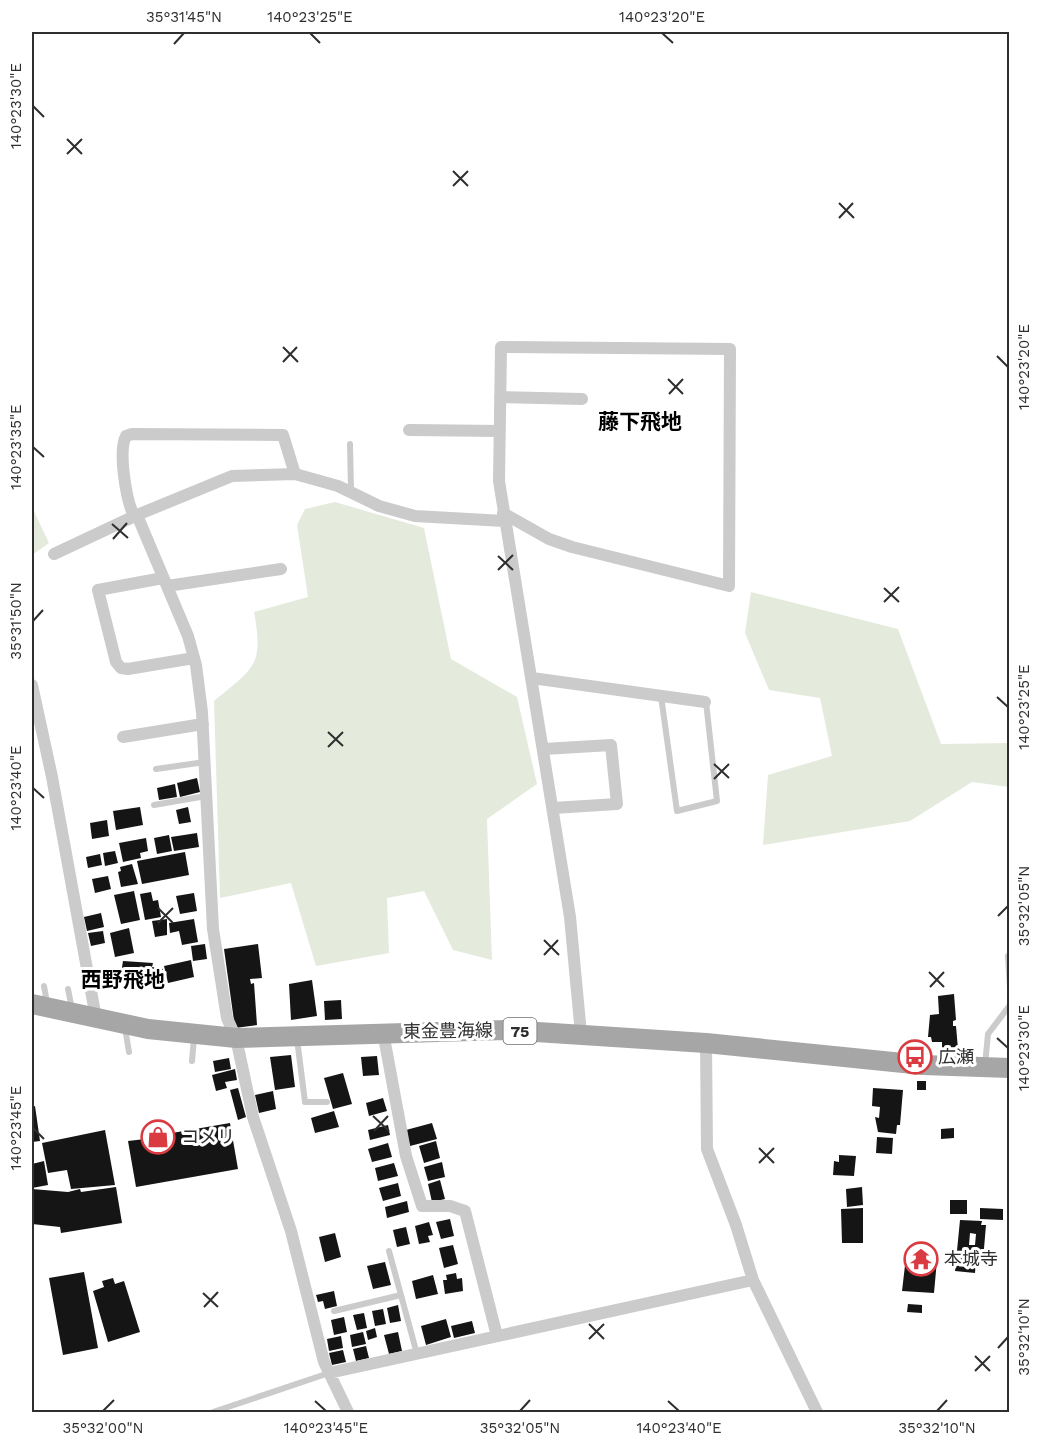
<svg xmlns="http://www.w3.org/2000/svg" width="1041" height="1444" viewBox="0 0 1041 1444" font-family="'Work Sans','Noto Sans JP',sans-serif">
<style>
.green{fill:#e4ebdd}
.building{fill:#151515;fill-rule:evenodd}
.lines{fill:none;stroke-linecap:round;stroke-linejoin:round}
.service{stroke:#cbcbcb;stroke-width:6}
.minor{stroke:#cbcbcb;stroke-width:12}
.primary{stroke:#a6a6a6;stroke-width:20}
.ticks{fill:none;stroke:#2e2e2e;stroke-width:2}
.labels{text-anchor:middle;stroke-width:6;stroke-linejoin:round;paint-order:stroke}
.shield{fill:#fff;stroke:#6d6d6d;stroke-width:1.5}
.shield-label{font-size:16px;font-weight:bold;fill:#2e2e2e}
.street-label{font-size:18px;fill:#2e2e2e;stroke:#fff}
.poi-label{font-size:18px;fill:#2e2e2e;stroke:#fff;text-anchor:start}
.quarter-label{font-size:21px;font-weight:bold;fill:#000;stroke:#fff}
.neatline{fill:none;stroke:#2e2e2e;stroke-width:2}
.ticks-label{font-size:15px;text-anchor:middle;fill:#2e2e2e}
</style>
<rect width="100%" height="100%" fill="#fff"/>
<!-- green -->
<path class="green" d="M335,502L424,528L451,659L517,697L537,784L487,819L492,960L453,950L424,891L387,898L389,953L316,966L291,883L220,898L214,701C254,668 264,666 254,612L308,597L297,525L305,509Z
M32,507L49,543L32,555Z
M751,592L898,629L941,744L1009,743V787L972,782L910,821L763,845L768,775L832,756L820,698L769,690L745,633Z"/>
<!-- building -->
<path class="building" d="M197,778L200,792L180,797L177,783Z
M175,784L177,797L159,800L157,788Z
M140,807L143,825L116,830L113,811Z
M188,807L191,822L179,824L176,810Z
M107,820L109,836L92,839L90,823Z
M197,833L199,847L174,851L171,837Z
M169,835L172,851L157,854L154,838Z
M146,838L148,851L140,853L141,858L123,862L119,843Z
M115,851L118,863L105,866L103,853Z
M185,852L189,875L142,884L137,861Z
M100,854L102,865L88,868L86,857Z
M132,864L138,884L121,887L118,872L121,871L120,867Z
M108,876L111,889L95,893L92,879Z
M134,891L140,920L121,924L114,895Z
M151,892L153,901L158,900L161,917L145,920L140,894Z
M194,893L197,911L180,914L176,896Z
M101,913L104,927L87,931L84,917Z
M167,919V935L155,937L152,921Z
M194,919L198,942L182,945L179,931L170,933L169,923Z
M129,928L134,953L115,957L110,933Z
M103,931L105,943L91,946L88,933Z
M205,944L207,959L193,961L191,946Z
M258,944L262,978L250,979L251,984L254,983L257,1025L235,1028L224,949Z
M191,960L194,977L168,983L164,966Z
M123,961L153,963L152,967L163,969L159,989L120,980Z
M312,980L317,1016L291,1020L289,984Z
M954,994L956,1020L953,1021V1026H956L958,1049L942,1050V1042H932L931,1037H928L930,1015L939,1014L938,996Z
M341,1000L342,1019L325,1020L324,1001Z
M291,1055L295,1087L275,1090L270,1057Z
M377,1056L379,1075L363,1076L361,1057Z
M229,1058L231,1069L215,1072L213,1061Z
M235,1069L237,1080L225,1082L227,1088L216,1091L212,1075Z
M343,1073L352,1104L333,1109L324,1078Z
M917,1081H926V1090H917Z
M238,1088L246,1117L238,1120L230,1090Z
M873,1088L903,1090L900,1125H897L896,1134L878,1132L875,1117L879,1118L880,1107L872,1106Z
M273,1091L276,1109L259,1113L255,1095Z
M383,1098L387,1111L369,1116L366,1103Z
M35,1106L40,1141L32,1142V1107Z
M334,1111L339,1127L315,1133L311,1118Z
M230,1123L238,1169L136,1187L128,1141L145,1139L147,1134L167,1130L172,1133Z
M432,1123L437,1139L410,1146L406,1130Z
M388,1125L390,1135L370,1140L368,1130Z
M954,1128V1138L941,1139V1129Z
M105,1130L115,1185L71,1189L67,1170L48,1173L42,1143Z
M877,1137L893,1138L892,1154L876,1153Z
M436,1141L440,1158L424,1163L419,1146Z
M388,1143L392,1157L372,1162L368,1149Z
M839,1155L856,1156L854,1176L833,1175L834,1161L839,1162Z
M44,1161L48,1185L32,1188V1164Z
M442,1162L445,1177L428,1181L424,1167Z
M394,1163L398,1176L378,1181L375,1168Z
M440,1180L445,1199L432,1202L428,1184Z
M398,1183L401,1196L383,1201L379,1188Z
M116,1187L122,1223L61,1233L60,1227L32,1224V1189L68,1192L80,1189L81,1192Z
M862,1187L863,1205L847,1207L846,1189Z
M950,1200H967V1214H950Z
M407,1201L409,1212L387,1218L385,1207Z
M863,1208V1243H842L841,1209Z
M980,1208L1003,1209V1220L980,1219Z
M450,1219L454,1236L441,1239L436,1222Z
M960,1220L982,1221L981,1225H986L983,1260H976L975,1273L955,1271ZM970,1233L976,1234L975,1245H969Z
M429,1222L433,1235L428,1236L430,1242L419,1244L415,1226Z
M406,1227L410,1244L397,1247L393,1230Z
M335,1233L341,1257L325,1262L319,1237Z
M453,1245L458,1264L444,1268L439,1248Z
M916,1253L927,1254L926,1259L937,1260L934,1293L902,1291L906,1257L915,1258Z
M385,1262L391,1285L373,1289L367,1266Z
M84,1272L98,1348L63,1355L49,1278Z
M456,1273L457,1279L462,1278L463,1291L445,1294L443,1280H447L446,1275Z
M433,1275L438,1294L416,1299L412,1281Z
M113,1278L115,1284L124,1281L140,1332L108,1342L93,1291L104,1287L102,1281Z
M334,1291L337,1306L325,1309L323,1301L318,1302L316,1295Z
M908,1304L922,1305V1313L907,1312Z
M398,1305L401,1321L390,1323L387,1308Z
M383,1309L386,1324L375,1326L372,1311Z
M364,1313L367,1328L357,1330L353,1315Z
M344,1317L347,1332L334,1335L331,1320Z
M446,1319L451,1337L426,1345L421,1326Z
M472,1321L475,1333L454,1338L451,1326Z
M375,1328L377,1337L368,1340L366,1331Z
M363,1332L366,1344L352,1347L350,1335Z
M398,1332L402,1351L389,1354L384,1335Z
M341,1336L343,1348L329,1351L327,1339Z
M366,1346L369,1358L356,1361L353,1349Z
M343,1350L346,1362L332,1365L329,1353Z"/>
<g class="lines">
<!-- service -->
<path class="service" d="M350,444L351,491
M661,696L677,811L717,801L706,702
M156,769L205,762
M154,805L206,796
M1008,956L1010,987
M44,986L47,1003
M68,989L72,1009
M125,1028L129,1052
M297,1039L305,1102H327
M192,1061L194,1038
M985,1065L988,1034L1010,1005
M389,1251L417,1354
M334,1311L401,1295
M213,1412L329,1373"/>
<!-- minor -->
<path class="minor" d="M500,397L582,399
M409,430L500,431
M503,513L549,539L572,547L729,586L730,349L501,347L499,481L570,917L581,1034
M137,515L188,636L196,665L202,712L213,929L227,1018L236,1038L253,1117L291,1231L324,1362L348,1412
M134,516C126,500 118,451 126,436L132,434L283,435L295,474
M54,554L137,515L232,476L295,474L338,486L379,506L415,516L504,521
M163,578L98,590L116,662L121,668L128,669L194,658
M167,586L281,569
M532,678L705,702
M32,685L52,777L96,1018
M123,737L203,724
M544,749L611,745L617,804L553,808
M383,1032L406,1156L422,1206H450L465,1211L497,1336
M706,1043L707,1149L736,1225L753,1280L817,1412
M329,1373L753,1280"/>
<!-- primary -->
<path class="primary" d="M32,1004L148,1029L236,1038L506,1030L706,1043L923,1065L1010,1068"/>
</g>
<!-- ticks -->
<path class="ticks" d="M310,33L320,43M662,33L673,43M174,44L184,33M33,106L44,117M67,139L82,154M67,154L82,139M453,171L468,186M453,186L468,171M839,203L854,218M839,218L853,203M283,347L298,362M997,356L1008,367M283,362L297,347M668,379L683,394M669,394L683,379M33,447L44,457M112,524L128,538M113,539L127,523M498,556L513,570M498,570L513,555M884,588L899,602M884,602L899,587M33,621L43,610M997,697L1008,707M328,732L343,746M328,747L343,732M714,764L729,778M714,779L729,764M33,788L44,798M158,908L173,923M998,916L1008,906M158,923L173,908M544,940L559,955M544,955L558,940M929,972L944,987M930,987L944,972M997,1038L1008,1048M373,1116L389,1131M33,1128L44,1139M374,1131L388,1116M759,1148L774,1163M759,1163L774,1148M203,1293L218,1307M204,1307L218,1292M589,1324L604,1339M589,1339L604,1324M998,1348L1008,1337M975,1356L990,1371M975,1371L990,1356M315,1401L326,1411M668,1401L679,1411M103,1411L114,1400M520,1411L530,1400M937,1411L947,1400"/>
<!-- icons -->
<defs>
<g id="bus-ring" transform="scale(1.725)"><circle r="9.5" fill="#fff" stroke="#da3b41" stroke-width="1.5"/><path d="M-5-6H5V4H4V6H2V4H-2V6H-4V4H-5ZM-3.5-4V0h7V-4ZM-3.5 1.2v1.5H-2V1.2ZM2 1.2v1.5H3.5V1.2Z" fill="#da3b41"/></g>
<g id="shop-ring" transform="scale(1.725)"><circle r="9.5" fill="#fff" stroke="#da3b41" stroke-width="1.5"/><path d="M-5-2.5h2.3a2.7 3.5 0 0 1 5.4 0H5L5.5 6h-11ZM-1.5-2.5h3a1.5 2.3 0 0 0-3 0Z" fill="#da3b41"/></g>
<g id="temple-ring" transform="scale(1.725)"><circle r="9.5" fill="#fff" stroke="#da3b41" stroke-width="1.5"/><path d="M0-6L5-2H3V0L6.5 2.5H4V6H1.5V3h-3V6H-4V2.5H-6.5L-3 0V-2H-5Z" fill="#da3b41"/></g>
</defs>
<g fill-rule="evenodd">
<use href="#bus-ring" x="915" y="1057"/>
<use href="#shop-ring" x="158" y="1137"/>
<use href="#temple-ring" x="921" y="1259"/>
</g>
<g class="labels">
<!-- shield labels -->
<rect class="shield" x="503.5" y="1018" width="33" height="26" rx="4.5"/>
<g class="shield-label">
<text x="520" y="1037">75</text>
</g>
<!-- street labels -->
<g class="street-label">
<text transform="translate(448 1031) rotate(-1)" y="6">東金豊海線</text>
</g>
<!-- poi labels -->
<g class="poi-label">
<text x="938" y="1063">広瀬</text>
<text x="181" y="1143">コメリ</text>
<text x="944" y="1265">本城寺</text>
</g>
<!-- quarter labels -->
<g class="quarter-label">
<text x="640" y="429">藤下飛地</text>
<text x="123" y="987">西野飛地</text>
</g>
</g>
<!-- border -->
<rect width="1041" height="1444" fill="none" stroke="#ffffff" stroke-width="66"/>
<rect x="33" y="33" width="975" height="1378" class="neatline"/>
<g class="ticks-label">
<text x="184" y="22">35°31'45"N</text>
<text x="310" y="22">140°23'25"E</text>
<text x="662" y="22">140°23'20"E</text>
<text transform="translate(16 106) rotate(-90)" y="5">140°23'30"E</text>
<text transform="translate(1024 367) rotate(-90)" y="5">140°23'20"E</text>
<text transform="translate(16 447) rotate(-90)" y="5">140°23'35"E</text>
<text transform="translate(16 621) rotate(-90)" y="5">35°31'50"N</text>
<text transform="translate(1024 707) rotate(-90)" y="5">140°23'25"E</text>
<text transform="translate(16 788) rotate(-90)" y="5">140°23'40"E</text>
<text transform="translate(1024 906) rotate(-90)" y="5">35°32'05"N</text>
<text transform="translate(1024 1048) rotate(-90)" y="5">140°23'30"E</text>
<text transform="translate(16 1128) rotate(-90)" y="5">140°23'45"E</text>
<text transform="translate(1024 1337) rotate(-90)" y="5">35°32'10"N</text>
<text x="103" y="1433">35°32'00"N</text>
<text x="326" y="1433">140°23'45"E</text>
<text x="520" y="1433">35°32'05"N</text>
<text x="679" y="1433">140°23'40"E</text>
<text x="937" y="1433">35°32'10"N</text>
</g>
</svg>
